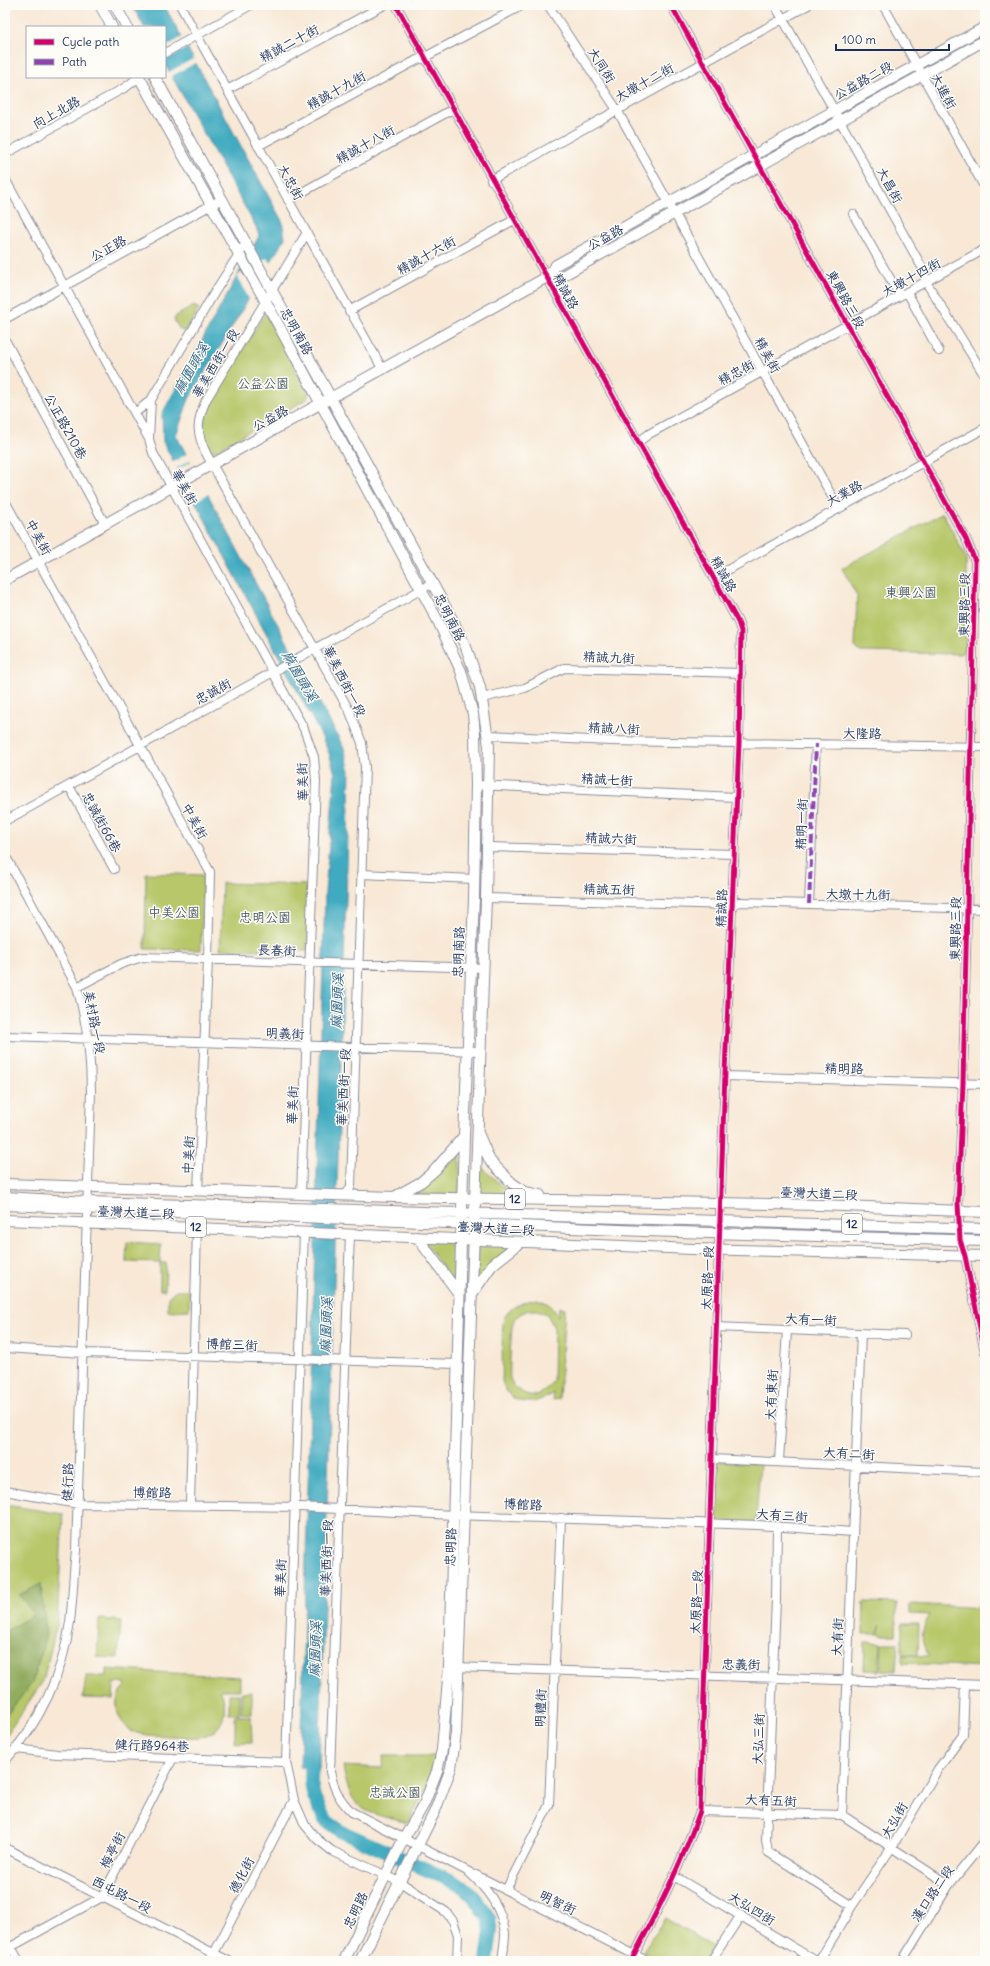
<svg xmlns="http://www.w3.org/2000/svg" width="990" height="1966" viewBox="0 0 990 1966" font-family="Delius,'LXGW WenKai TC',sans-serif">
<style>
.green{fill:#b7c76a;stroke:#697b64;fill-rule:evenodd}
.forest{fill:#91ac5e;stroke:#566e5e}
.water{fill:#40aac0;stroke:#2e6c8f}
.pier{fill:#f8e8d5}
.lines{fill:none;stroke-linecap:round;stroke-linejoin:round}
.river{stroke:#40aac0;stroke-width:14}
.minor-casing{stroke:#8a8c9a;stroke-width:10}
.major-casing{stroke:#8a8c9a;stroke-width:12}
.minor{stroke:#fff;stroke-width:8}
.major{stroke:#fff;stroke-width:10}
.quiet{stroke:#8e44ad;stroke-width:4;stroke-dasharray:8 4;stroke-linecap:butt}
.cycleway-casing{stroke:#fdfcf7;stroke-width:8}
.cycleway{stroke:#d6006c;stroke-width:5}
.labels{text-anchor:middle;stroke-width:3;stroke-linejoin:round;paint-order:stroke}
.shield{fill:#fdfcf7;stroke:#5f6c8c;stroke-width:1}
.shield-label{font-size:12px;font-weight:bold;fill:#1b2f5e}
.street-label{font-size:13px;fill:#1b2f5e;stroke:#fdfcf7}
.park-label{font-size:13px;fill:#4a5d62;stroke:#fdfcf7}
.water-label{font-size:14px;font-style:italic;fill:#2a6085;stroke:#fdfcf7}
</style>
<rect width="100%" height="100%" fill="#fdfcf7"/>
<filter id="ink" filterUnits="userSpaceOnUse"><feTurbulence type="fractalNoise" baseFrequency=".025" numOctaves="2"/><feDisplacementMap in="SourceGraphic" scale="8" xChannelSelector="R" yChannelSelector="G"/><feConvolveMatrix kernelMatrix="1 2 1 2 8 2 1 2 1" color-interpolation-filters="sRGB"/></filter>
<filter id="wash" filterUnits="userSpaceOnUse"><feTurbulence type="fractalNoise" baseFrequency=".012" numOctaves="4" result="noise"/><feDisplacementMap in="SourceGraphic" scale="16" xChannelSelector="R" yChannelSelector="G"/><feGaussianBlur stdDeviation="0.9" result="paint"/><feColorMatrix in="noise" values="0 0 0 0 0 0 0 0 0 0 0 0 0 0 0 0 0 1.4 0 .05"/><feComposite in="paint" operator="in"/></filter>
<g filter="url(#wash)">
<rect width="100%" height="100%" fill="#f8e8d5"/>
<!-- green -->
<path class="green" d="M194,306L199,309L186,331L180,330L174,320L176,316Z
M265,313L309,393L307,399L209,454C199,433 201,429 208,408Z
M943,513L966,558V648L961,654L860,652L855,647L857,596L842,568Z
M146,873L203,875L201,950L145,949Z
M222,883L309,885L307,951L220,949Z
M461,1142L459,1195H402Z
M478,1164L515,1197L478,1195Z
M422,1239L458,1243L457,1287Z
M127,1242L161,1244L160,1263H166L165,1290H160V1263L126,1262Z
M478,1242L525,1245L501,1262L490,1276L476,1289Z
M176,1290H190L189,1310L168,1311V1297Z
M537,1299C548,1302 553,1307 558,1316L559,1307L565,1308L559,1399L552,1400L553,1393C534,1407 509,1406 502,1381C503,1370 501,1327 504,1319C509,1306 525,1301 537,1299ZM529,1310H537L547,1314L554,1328L553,1381C549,1386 545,1391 540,1394C529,1399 513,1390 510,1378C509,1373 511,1328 513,1323C516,1316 522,1312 529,1310Z
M715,1461L760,1464L756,1522H712Z
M5,1505L63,1514L57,1625L43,1681L5,1737Z
M864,1602L897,1603L896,1635H880V1625L879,1634H863Z
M910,1604L985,1608V1667L902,1663V1655L929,1656C919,1641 921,1629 930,1615L910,1614Z
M99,1619L121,1621L118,1658L97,1657Z
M902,1624H919L918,1655L902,1654Z
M865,1642L881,1643L879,1671L864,1670Z
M882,1643H898L896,1671L881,1670Z
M106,1669L240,1677V1690H220C229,1708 225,1731 203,1736C193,1739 179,1736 169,1736C160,1735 150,1736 141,1734C124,1731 113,1713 118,1697C120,1692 123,1688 126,1684L114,1683L113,1699L83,1698L86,1676H106Z
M252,1692V1714L241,1713V1693Z
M229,1694H239V1714H229Z
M235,1716H251L252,1742L235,1743Z
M384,1756H436L427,1789L408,1823C367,1812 350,1814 343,1766L382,1768Z
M665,1918L713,1947L704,1961H657L643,1952Z"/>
<!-- forest -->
<path class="forest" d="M41,1584L46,1635L32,1683L5,1717V1632L34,1614L19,1595Z"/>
<!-- water -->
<path class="water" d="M132,5H164L282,221L285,238L189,399L176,435L344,748L350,771L319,1769L300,1767L325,892L335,774L329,753L321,735L163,442L162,414L259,236L256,227L165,64V27H144Z"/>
<!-- pier -->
<path class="pier" d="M183,37L189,47L165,60V47Z
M195,58L197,62L170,77L167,73Z
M267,258L271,265L250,301L237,276Z
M188,453L192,459L175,469L172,463Z
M192,461L210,493L193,502L176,470Z"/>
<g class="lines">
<!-- river -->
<path class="river" d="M312,1749L311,1782L314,1797L325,1820L342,1832L358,1839L450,1880L465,1888L475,1898L489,1918L491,1931L487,1961"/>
</g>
</g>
<g filter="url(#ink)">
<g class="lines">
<!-- minor casing -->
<g class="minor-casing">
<path id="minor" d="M180,5L383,370
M396,5L738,622L741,631L739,743L725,1072L700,1811C682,1863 657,1912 631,1961
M548,5L617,110L839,509
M671,5L966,539L975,561L963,1083L958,1203L960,1240L965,1256L985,1352
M775,5L923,269L926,282L985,376
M883,5L985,188
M984,5L985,6
M165,53L251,5
M227,90L384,5
M258,146L417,60L425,57L523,5
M5,154L126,87L139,77
M5,179L149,439L153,453L304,729L314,757L316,781L301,1194
M491,180L808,5
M288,200L453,109
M853,214L900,296
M306,234L206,400C196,423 196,433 207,455L350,712L362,743L365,767L351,1186L346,1195
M907,292L939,351
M349,311L514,220
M5,319L222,199
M5,340L105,524
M135,413L151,400L216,290L246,243
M149,438L151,400
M638,442L649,434L985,249
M5,501L210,872L208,960L198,1191
M713,578L985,428
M482,698L525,688L564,668L741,673
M488,735L610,741L985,747
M476,785L736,797
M69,786L114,869
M5,821L433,583
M487,847L734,854
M5,855L77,987C87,1022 91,1056 91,1092L76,1551C73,1575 73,1598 70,1622C63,1673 40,1723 5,1761
M361,874L474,879
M486,898L732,905L739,902L985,909
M809,904L816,744
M77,987L121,964L142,957L483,968
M5,1036L480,1051
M725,1076L985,1084
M304,1232L286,1762L294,1800L305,1825L317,1839L332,1851L400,1882L446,1912L453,1921L458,1935L457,1961
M350,1234L330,1772C334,1789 339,1800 352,1812L469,1872C487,1889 502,1908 505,1933C505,1942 503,1952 502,1961
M716,1327L905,1335
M861,1333L842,1815L949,1885
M5,1348L84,1353L458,1364
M712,1459L985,1472
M779,1461L787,1330
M5,1491L78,1504L300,1507L453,1515L758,1525L852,1532
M190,1505L197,1227
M777,1526L776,1600L766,1840L768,1852L852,1906
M454,1667L985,1685
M17,1749L57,1754L286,1762
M700,1811L842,1815
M5,1848L229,1961
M476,1875L647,1961
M674,1876L816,1961
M506,1890L549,1805L561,1518
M11,1947L19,1961
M5,1950L102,1897L173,1758
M210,1961L294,1800
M711,1961L741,1915
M819,1961L852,1906L892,1847L938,1769L963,1735L965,1685
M902,1961L949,1885L985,1841"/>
</g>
<!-- major casing -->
<g class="major-casing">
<path id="major" d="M100,5L112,27
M115,5L127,27
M139,77L266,302L438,621L461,671L473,714L475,734L476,785L474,899L464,1136L449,1667L442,1750L437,1771L424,1804L403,1840L344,1961
M155,77L453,621L466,647L480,687L489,746L486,898L456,1733L451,1768L435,1811L360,1961
M547,277L556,265L985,27
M5,580L547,277L562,276L985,40
M478,1133L490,1161L512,1183L525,1192L540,1195
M5,1184L394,1197L820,1205L985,1212
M396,1196L421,1182L435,1170L464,1136
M5,1197L88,1202L985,1229
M5,1205L645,1231L985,1241
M5,1220L693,1249L985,1256
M417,1237L459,1294
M472,1294L492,1265L521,1242"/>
</g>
<!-- minor -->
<use href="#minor" class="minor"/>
<!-- major -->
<use href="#major" class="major"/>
<!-- quiet -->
<path class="quiet" d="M809,904L816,744"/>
<!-- cycleway casing -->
<g class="cycleway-casing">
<path id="cycleway" d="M396,5L738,622L741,631L739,743L725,1072L700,1811C682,1863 657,1912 631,1961
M671,5L966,539L975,561L963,1083L958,1203L960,1240L965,1256L985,1352"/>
</g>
<!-- cycleway -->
<use href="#cycleway" class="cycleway"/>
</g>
</g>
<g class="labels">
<!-- shield labels -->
<g class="shield">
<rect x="505" y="1189" width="20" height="20" rx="3"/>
<rect x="842" y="1214" width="20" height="20" rx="3"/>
<rect x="186" y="1217" width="20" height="20" rx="3"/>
</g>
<g class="shield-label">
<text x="515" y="1203">12</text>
<text x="852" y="1228">12</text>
<text x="196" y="1231">12</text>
</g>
<!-- street labels -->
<g class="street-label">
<text transform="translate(289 43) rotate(-28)" y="5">精誠二十街</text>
<text transform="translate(602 65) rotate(57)" y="5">大同街</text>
<text transform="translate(863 80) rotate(-29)" y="5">公益路二段</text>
<text transform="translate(644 82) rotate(-29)" y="5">大墩十二街</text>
<text transform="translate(336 90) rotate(-29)" y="5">精誠十九街</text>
<text transform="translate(944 91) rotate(61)" y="5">大進街</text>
<text transform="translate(56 112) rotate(-29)" y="5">向上北路</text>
<text transform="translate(365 144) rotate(-29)" y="5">精誠十八街</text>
<text transform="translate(291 182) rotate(61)" y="5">大忠街</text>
<text transform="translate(890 185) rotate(61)" y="5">大昌街</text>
<text transform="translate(605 237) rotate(-29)" y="5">公益路</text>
<text transform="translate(108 248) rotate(-29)" y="5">公正路</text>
<text transform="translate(426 255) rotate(-29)" y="5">精誠十六街</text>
<text transform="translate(911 277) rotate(-29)" y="5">大墩十四街</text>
<text transform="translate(566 291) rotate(62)" y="5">精誠路</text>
<text transform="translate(846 299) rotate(61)" y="5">東興路三段</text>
<text transform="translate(297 331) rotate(61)" y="5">忠明南路</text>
<text transform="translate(768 355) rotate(61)" y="5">精美街</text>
<text transform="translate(215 363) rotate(-59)" y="5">華美西街一段</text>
<text transform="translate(736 372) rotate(-29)" y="5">精忠街</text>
<text transform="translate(270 418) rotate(-29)" y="5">公益路</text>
<text transform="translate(66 426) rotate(61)" y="5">公正路210巷</text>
<text transform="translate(185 487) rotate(61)" y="5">華美街</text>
<text transform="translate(844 493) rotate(-29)" y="5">大業路</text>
<text transform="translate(39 537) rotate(61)" y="5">中美街</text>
<text transform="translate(724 574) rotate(61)" y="5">精誠路</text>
<text transform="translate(964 605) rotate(-89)" y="5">東興路三段</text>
<text transform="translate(450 617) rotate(63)" y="5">忠明南路</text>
<text transform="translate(609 657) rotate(2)" y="5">精誠九街</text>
<text transform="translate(345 681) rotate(63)" y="5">華美西街一段</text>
<text transform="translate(213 691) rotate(-29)" y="5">忠誠街</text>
<text transform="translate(614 728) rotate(2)" y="5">精誠八街</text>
<text transform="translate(862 733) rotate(1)" y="5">大隆路</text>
<text transform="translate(607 779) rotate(3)" y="5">精誠七街</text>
<text transform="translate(302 782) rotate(-92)" y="5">華美街</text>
<text transform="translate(195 821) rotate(61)" y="5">中美街</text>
<text transform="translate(102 822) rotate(61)" y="5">忠誠街66巷</text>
<text transform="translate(801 824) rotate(-88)" y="5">精明一街</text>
<text transform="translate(611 838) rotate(2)" y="5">精誠六街</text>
<text transform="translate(609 889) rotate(1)" y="5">精誠五街</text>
<text transform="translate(858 894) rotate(1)" y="5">大墩十九街</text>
<text transform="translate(721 908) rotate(-88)" y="5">精誠路</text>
<text transform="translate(955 929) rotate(-89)" y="5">東興路三段</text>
<text transform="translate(277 950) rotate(2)" y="5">長春街</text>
<text transform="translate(458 952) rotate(-88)" y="5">忠明南路</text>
<text transform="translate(95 1022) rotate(79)" y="5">美村路一段</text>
<text transform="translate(285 1033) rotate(2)" y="5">明義街</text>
<text transform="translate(844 1068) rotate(1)" y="5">精明路</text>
<text transform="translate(343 1087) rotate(-87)" y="5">華美西街一段</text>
<text transform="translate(292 1105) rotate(-88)" y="5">華美街</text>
<text transform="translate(188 1155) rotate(-87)" y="5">中美街</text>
<text transform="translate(819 1193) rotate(2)" y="5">臺灣大道二段</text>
<text transform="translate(136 1212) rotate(2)" y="5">臺灣大道二段</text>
<text transform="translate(496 1228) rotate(3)" y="5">臺灣大道二段</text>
<text transform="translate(707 1278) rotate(-88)" y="5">太原路一段</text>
<text transform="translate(811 1319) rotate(2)" y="5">大有一街</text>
<text transform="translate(232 1344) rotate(2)" y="5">博館三街</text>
<text transform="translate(771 1395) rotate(-87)" y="5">大有東街</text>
<text transform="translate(849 1453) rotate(3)" y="5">大有二街</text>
<text transform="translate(67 1482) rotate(-88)" y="5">健行路</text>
<text transform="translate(152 1492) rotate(1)" y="5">博館路</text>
<text transform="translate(523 1504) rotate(2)" y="5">博館路</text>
<text transform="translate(782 1515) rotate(4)" y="5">大有三街</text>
<text transform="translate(450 1547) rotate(-88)" y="5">忠明路</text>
<text transform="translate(326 1558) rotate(-88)" y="5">華美西街一段</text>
<text transform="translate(280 1578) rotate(-88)" y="5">華美街</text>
<text transform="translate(696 1602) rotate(-88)" y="5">太原路一段</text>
<text transform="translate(837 1637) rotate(-88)" y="5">大有街</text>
<text transform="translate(741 1664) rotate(1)" y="5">忠義街</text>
<text transform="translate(540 1708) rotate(-88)" y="5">明禮街</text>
<text transform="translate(758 1739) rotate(-88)" y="5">大弘三街</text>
<text transform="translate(152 1745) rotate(2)" y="5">健行路964巷</text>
<text transform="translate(771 1800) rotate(2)" y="5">大有五街</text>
<text transform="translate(894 1820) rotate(-60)" y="5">大弘街</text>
<text transform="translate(112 1850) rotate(-63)" y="5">梅亭街</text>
<text transform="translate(241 1875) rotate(-62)" y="5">德化街</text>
<text transform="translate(932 1893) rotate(-56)" y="5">漢口路二段</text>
<text transform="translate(122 1894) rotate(27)" y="5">西屯路一段</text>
<text transform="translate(558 1902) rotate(26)" y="5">明智街</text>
<text transform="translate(752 1908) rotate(31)" y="5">大弘四街</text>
<text transform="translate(355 1910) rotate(-64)" y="5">忠明路</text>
</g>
<!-- park labels -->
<g class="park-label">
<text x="263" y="388">公益公園</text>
<text x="911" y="597">東興公園</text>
<text x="174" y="917">中美公園</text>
<text x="265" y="922">忠明公園</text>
<text x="395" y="1797">忠誠公園</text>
</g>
<!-- water labels -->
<g class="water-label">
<text transform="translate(191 368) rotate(-60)" y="5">麻園頭溪</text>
<text transform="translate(300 676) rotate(60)" y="5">麻園頭溪</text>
<text transform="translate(337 1001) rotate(-88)" y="5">麻園頭溪</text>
<text transform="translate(326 1325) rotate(-88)" y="5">麻園頭溪</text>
<text transform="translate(315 1649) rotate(-88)" y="5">麻園頭溪</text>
</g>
</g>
<!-- margin -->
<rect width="990" height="1966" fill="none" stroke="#fdfcf7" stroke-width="20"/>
<!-- legend -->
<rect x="26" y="26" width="140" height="52" fill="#fdfcf7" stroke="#a3aaba"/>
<rect x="34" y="39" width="20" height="6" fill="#d6006c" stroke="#a3aaba"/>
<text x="62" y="46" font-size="12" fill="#1b2f5e">Cycle path</text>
<rect x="34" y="59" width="20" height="6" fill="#8e44ad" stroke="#a3aaba"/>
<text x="62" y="66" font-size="12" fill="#1b2f5e">Path</text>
<!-- scale -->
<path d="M836 44v6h113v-6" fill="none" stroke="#1b2f5e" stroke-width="2"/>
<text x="842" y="44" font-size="12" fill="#1b2f5e" stroke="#fdfcf7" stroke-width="3" paint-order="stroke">100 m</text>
</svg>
